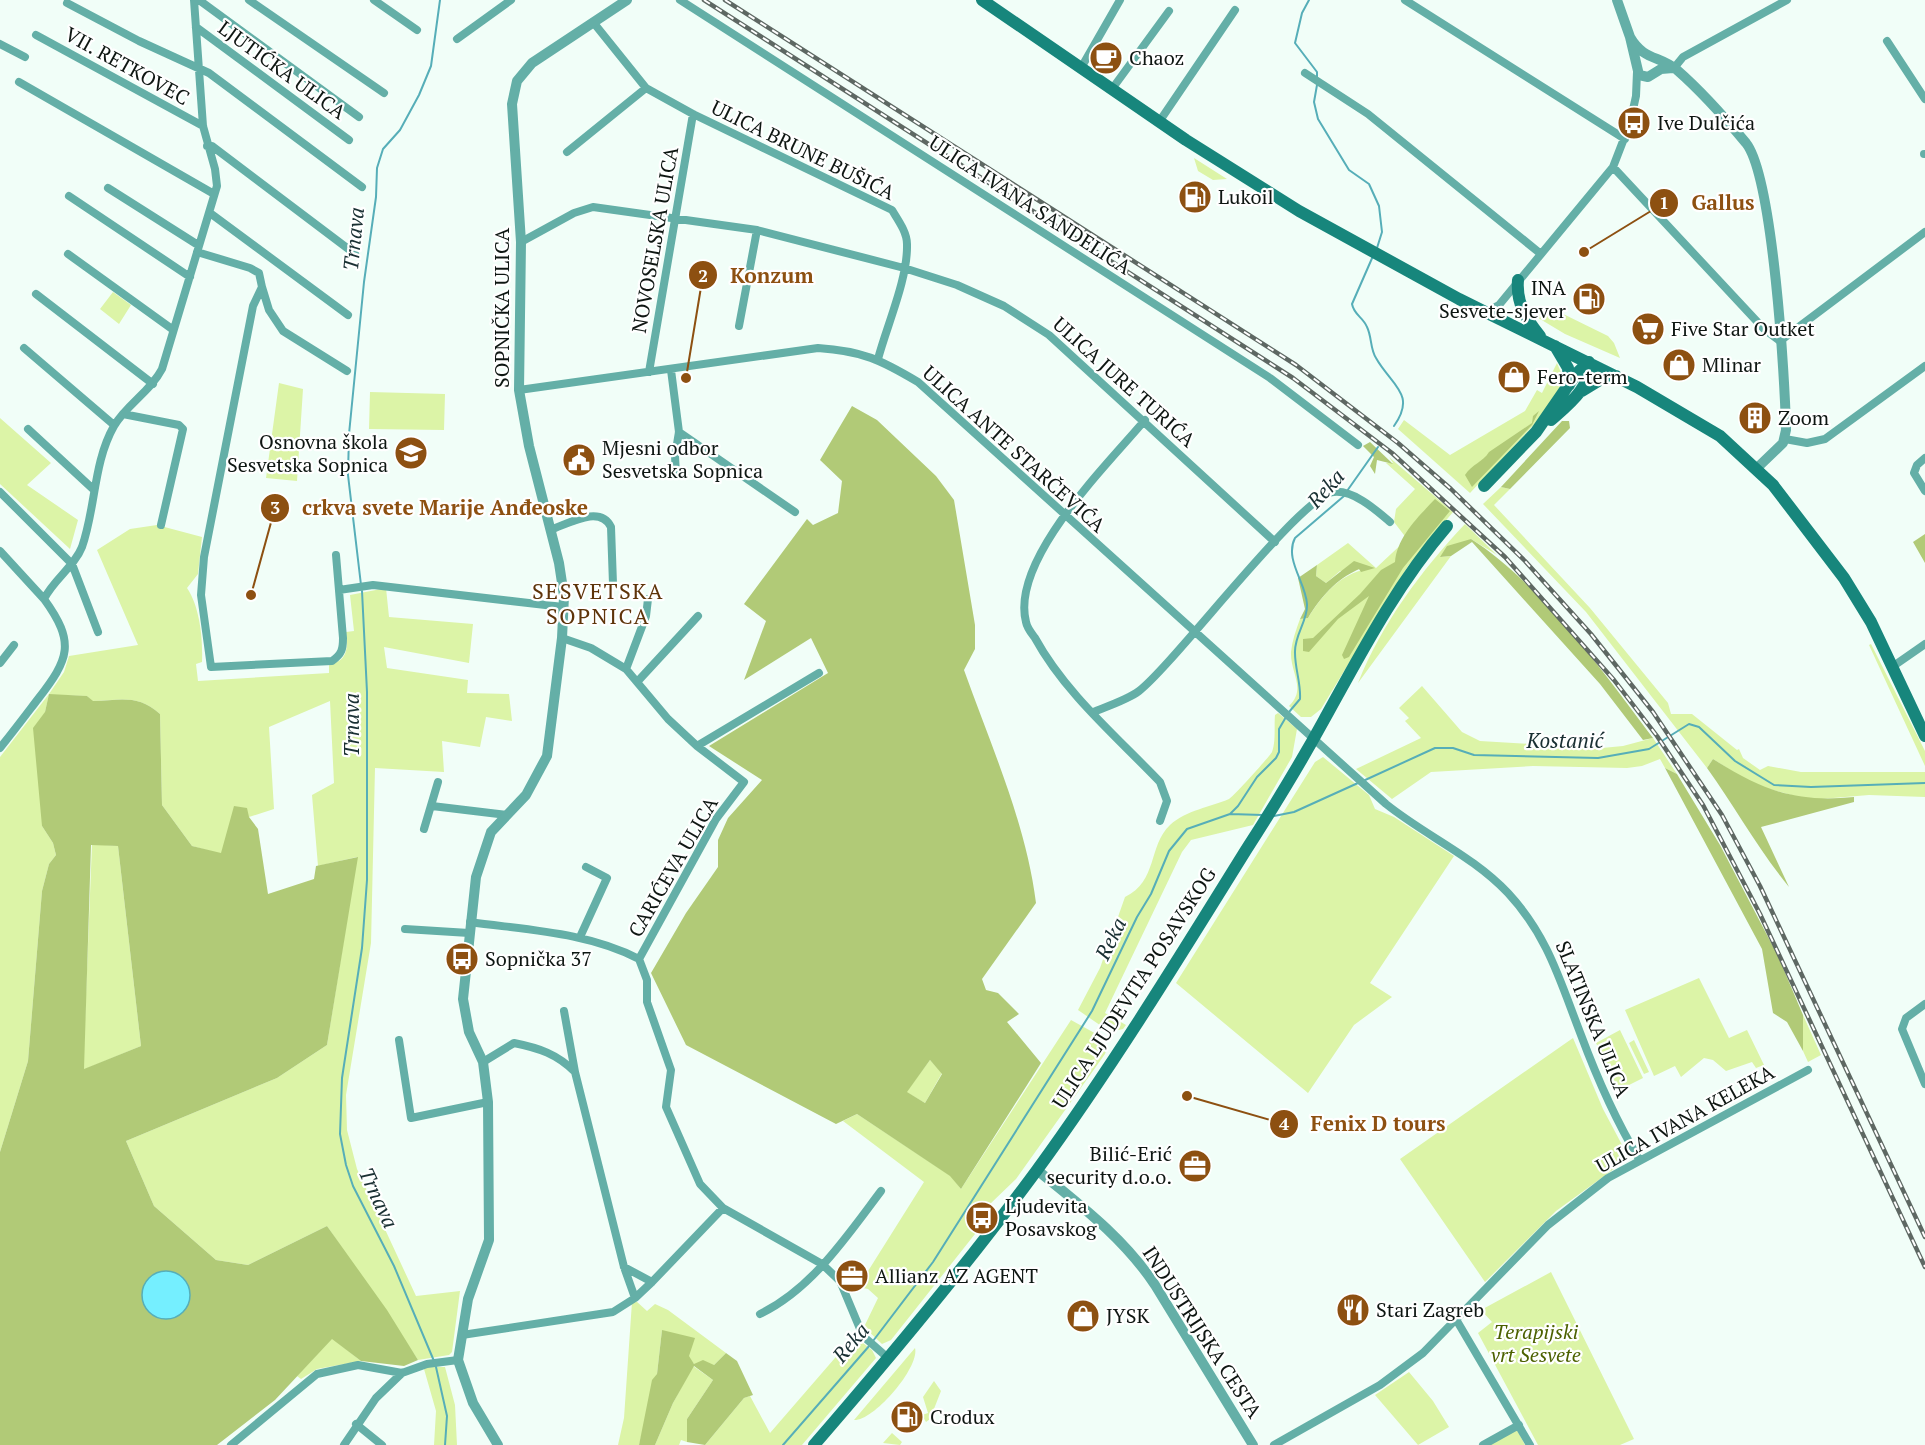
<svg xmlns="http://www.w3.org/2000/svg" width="1925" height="1445" viewBox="0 0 1925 1445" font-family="'PT Serif',serif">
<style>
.green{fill:#dcf4a7}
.forest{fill:#b1ca77;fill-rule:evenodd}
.water{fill:#75efff;stroke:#56aeb8;stroke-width:1.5}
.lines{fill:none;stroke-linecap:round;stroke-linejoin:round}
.stream{stroke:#56aeb8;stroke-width:2}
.minor{stroke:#64afa7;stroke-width:8}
.tertiary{stroke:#64afa7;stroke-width:10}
.secondary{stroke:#17867c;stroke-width:12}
.rail-casing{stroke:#5e6863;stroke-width:4.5}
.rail{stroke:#fff;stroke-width:2;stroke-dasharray:7;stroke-linecap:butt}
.labels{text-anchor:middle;stroke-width:4.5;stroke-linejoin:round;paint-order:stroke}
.poi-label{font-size:20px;fill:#0e1612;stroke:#fff;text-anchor:start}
.street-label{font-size:20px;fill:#0e1612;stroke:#fff}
.park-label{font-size:20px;font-style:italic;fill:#4c6100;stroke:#fff}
.water-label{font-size:21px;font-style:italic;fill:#1a3033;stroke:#fff}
.quarter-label{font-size:22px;letter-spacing:1.5px;fill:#5e340a;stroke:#fff}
.leader{fill:none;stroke:#8d5011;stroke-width:2}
.callout-dot{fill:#8d5011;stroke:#fff;stroke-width:2}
.mark-label{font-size:18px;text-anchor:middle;font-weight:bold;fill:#fff}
.callout-label{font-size:21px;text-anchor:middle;font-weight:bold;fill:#8d5011;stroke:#fff;stroke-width:4.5;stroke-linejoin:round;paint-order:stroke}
</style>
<rect width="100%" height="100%" fill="#f1fef8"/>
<!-- green -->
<path class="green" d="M1194,158L1227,179L1213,180L1198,171Z
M113,292L131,305L119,324L100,309Z
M1543,309H1553L1608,336L1614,343L1620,358L1565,334L1530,313Z
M1557,363L1565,382L1544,414L1470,493L1398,429L1404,420L1450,455L1525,411L1537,390L1542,393Z
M279,383L303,389L297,481L266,478Z
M370,392L445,394L444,430L369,429Z
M0,418L51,463L27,485L78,520L70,549L0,484Z
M1389,457L1453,512L1408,566L1321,709L1311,717H1301L1289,706C1307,689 1290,673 1291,652C1292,641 1296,630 1300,619L1308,618C1324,593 1342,571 1374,568L1340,571L1326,583L1316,576L1317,565L1348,543L1376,568L1407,539L1394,522L1396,509L1415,489L1386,463H1393Z
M1501,487L1510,489L1494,505L1590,608L1668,703L1671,714H1692L1737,750L1739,749L1743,758L1760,770L1768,766L1801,772H1925V797L1869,795L1809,800L1766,788L1743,778L1713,759L1707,768L1586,612L1483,504Z
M1465,524L1497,555L1471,539L1441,557L1451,556L1358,683C1382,623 1421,571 1465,524Z
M157,525L202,537L198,574L187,588C200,607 203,639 202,662L196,664L198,681L329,673V664C348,662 348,647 346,632L354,631L350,595L386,588L389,617L473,624L469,663L384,647L387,668L468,680L467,693L509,694L512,721L486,717L480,747L442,741L444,772L375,768L371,943L346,1095L347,1130L357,1169L416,1296L460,1291L452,1352L449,1355L418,1360L327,1226L248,1265L216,1260L154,1206L126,1141L277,1078L327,1045L357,857L318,866L312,795L334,783L330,701L269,727L274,809L249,817L221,854L192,846L162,805L160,714C138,694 121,700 92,701L87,696L49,695L45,712L42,826L53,843L56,855L49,864L42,891L28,1061L0,1152V757L49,694L64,672L69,656L138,645L97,550L130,529Z
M1871,644L1925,751V766L1869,645Z
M1422,686L1462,732L1480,741L1602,748L1623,746L1653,738L1677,774L1665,768L1660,759L1642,766L1627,768L1533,766L1431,772L1392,799L1356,769L1421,738L1405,721L1409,718L1399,708Z
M1278,713L1297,729L1292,757L1253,825L1191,840L1182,852L1105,1013L1126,1025L1123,1029L1110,1032L1078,1010L1100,968L1125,897C1158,881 1148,846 1170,825C1186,810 1211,807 1229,799C1233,797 1270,756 1272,752C1276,742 1274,726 1275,715Z
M1323,757L1369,795L1375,809L1394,817L1454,856L1370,983L1392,997L1354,1025L1308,1093L1176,983L1315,762Z
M92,844L118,846L141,1046L83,1070Z
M1699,978L1729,1038L1747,1030L1764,1065L1756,1068L1752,1062L1726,1071L1713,1060L1704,1058L1681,1077L1675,1066L1654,1076L1625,1010Z
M1803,1015L1821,1055L1808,1062L1803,1051Z
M1071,1020L1100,1036L1107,1048L1105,1054L1016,1179L989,1205L975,1224V1234L891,1340L882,1344L864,1327L878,1298L868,1289L858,1287L924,1182L843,1121L857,1114L951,1176L961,1189Z
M1620,1030L1643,1078L1619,1090L1596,1043Z
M1573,1038L1603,1109L1629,1158L1556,1211L1485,1282L1400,1159Z
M1634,1040L1649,1072L1644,1074L1629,1043Z
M930,1060L942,1073L925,1103L906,1092Z
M1551,1272L1634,1439L1620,1445H1538L1478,1333L1492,1322L1481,1310Z
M636,1301L647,1311L655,1304L668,1310L726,1353L714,1365L694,1364L662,1330L657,1374L639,1445H618L624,1418L632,1302Z
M332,1338L361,1361L317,1369L301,1379L297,1376Z
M859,1340L872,1350L876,1358L802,1445H705L744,1398L750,1396L770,1433L841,1351L845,1355Z
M915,1348C920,1367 874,1421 854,1420Z
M693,1366L713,1380L687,1419V1442L681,1440L679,1445H655L673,1403Z
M428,1367H445L455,1405L457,1445H434L436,1411L424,1369Z
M1409,1372L1433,1401L1449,1427L1418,1445L1375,1395Z
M934,1381L941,1391L930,1419L926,1422L922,1415L928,1413L923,1397Z
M1516,1428L1525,1445H1485Z
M892,1433L902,1442L900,1445L883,1443Z"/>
<!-- forest -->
<path class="forest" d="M852,406L877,420L936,476L954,500L975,625V649L964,670C991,746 1026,823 1036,903L982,979L986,990L998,993L1019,1014L1007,1022L1041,1063L961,1189L950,1176L857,1114L836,1124L686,1045L651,973L686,913L718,867V840L728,818L762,780L709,746L828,673L811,638L744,680L766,621L744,604L807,519L813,525L838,513L842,481L820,460ZM930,1060L942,1074L925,1103L907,1092Z
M1539,411L1532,425L1472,487L1465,475C1472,464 1483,462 1489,452L1532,423L1533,416Z
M1562,421H1569L1570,428L1510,489L1501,487Z
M1370,442L1393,464L1377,460L1375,474L1370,466L1374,457L1363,446Z
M1435,499L1450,511L1403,568L1349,657L1344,659L1342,655L1369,596L1338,619L1309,652L1303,651V639L1313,638L1360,594L1381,570L1395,562C1397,537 1419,516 1435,499Z
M1925,534V563L1913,542Z
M1471,539C1537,580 1606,675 1653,738L1643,740L1600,684L1472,542L1451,556L1440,557L1447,546Z
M1354,561L1375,568L1361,572L1359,569C1335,580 1321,597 1308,618L1300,619L1305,609L1298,578L1317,565L1316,576L1326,583Z
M49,694L87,696L93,701C121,700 138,694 160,714L162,805L192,846L221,853L234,806L247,808L249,817L258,829L268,894L314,879L316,866L358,857L327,1045L277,1078L126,1141L154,1206L216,1260L248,1265L327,1226L387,1310L418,1360L404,1366L361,1361L332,1339L275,1400L217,1445H0V1152L28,1061L42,891L49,864L56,855L53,843L42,826L33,728L45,712ZM91,845L118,846L141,1046L84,1069Z
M1713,759C1762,790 1795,803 1854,797V802L1761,827L1789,887C1758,849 1735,807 1707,768Z
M1665,768L1677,774L1683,784L1720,845L1778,956L1803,1015V1051L1787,1022L1773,1013L1762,949Z
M662,1330L695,1338L689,1356L694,1364L703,1360L714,1365L726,1353L737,1361L753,1395L744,1398L705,1445L687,1442V1419L713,1380L694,1366L673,1403L655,1445H639L652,1380L657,1374Z"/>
<!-- water -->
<path class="water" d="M142 1295a24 24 0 1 1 48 0a24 24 0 1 1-48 0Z"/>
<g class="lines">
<!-- stream -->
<path class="stream" d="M1309,0L1302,13L1295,43L1317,72V77
M1317,85L1314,102L1318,119L1349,170L1369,184L1379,206L1382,232L1377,248
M1373,256L1352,304C1354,315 1363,317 1367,327C1372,337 1370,349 1376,358C1391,385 1417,394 1394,426
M1347,491L1378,447
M361,585L348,475L349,434L364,282L376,197L377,168L383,149L400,130L419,95L431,66L440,0
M362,591L367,692V880L362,948L342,1078L340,1134L346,1165L353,1186L394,1266L434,1361
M1289,712L1300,699C1301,683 1295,669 1295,653C1294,635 1308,621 1307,604C1306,583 1284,559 1295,538L1344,496
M1363,781L1435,748H1453L1474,755L1598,758L1649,749L1689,724L1699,727L1735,761L1774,785L1811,787L1925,783
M1230,814L1263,815
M1274,816L1294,812L1358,783
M873,1341L933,1262L1092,1011L1137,917L1151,894L1169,851L1187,829L1230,814L1238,806L1257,777L1276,758L1279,752V729L1286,717
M436,1367L447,1416L445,1445
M783,1445L870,1345"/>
<!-- minor -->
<path class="minor" d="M199,0L359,117
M249,0L384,93
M374,0L417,30
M680,0L1270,378L1358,445
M1405,0L1625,139
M67,3L139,41L209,73L362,187
M593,22L646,88L693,114L892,210C898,220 907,232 907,244C908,279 887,325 878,359
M196,27L349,140
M36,35L203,126
M457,39L511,0
M1887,41L1925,99
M0,44L25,57
M1081,68L1120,0
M1674,68L1683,57L1787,0
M1305,73L1368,114L1541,254
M19,82L214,194
M1112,89L1169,11
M1159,122L1235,10
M207,146H212L355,254
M567,152L646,88
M1924,154H1925
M1613,167L1764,329L1780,341L1925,232
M108,188L198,245
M69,196L190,277
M210,213L348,315
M521,242L574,213L593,207L757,230L904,268L957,285L1004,306L1049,335L1275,542
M197,252L250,268L259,273L262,287L253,306L204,557L201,595L211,667L332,661C342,654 343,649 343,638L336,555
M68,254L172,329
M262,287L269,310L283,331L347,371
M36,294L153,384
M1485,312L1499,305L1613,167L1630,123L1636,96L1637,72
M739,326L757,230
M24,348L114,425
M671,370L679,432L675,456L676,475
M649,372L693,114
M519,390L818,348C863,351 881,360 918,382L1386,804C1426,836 1473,856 1508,893C1548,936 1560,981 1581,1035C1597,1078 1615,1119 1639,1159
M123,414L179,425L183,429L161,525
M1145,420C1107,465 1010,560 1026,622C1027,628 1032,634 1035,638C1065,693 1117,737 1160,782L1167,801L1160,821
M28,429L93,489
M679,432L795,512
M1785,439L1807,443L1825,439L1925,366
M1925,458L1917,465L1914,473L1925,491
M0,492L72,564L98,632
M550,530C568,524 600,504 611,527L613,584
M0,551L44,599
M339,590L373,585L563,607
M562,638L591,648L626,669L668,719L697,746L744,782L716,819L639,959
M0,663L14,645
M1892,667L1925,644
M626,669L646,616L648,599
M638,681L698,616
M1093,712C1108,706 1127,700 1139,691C1176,662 1302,494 1334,492C1354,490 1376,510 1390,522
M697,746L819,673
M0,748C13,732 25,716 38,699C69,659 76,643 44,599C54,579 74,567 82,547C96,507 93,463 114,426C127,404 150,392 162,369L217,186L215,169L203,126L194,0
M432,806L507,815
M424,829L438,782
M470,922C526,930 587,932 639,959L647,980V1002L671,1070L666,1107L700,1184L723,1208L822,1264L840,1281L863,1336L888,1358
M405,929L469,933
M580,937L607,878L586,867
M1925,1004L1906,1018L1902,1029L1925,1084
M564,1011L575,1072
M399,1040L411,1118L488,1102
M483,1062L514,1043C539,1048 557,1054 575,1072L624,1267L635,1298
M624,1267L652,1282
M760,1314C812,1289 847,1236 881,1191
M1457,1321L1530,1445
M462,1335L613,1312L635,1298L652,1282L723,1208
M356,1424L382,1445
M231,1445L317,1374L358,1365L402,1373L427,1364L458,1360
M344,1445L376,1398L402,1373
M1274,1445L1380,1385L1423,1353L1548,1225L1608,1178L1808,1070
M1483,1445L1519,1425"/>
<!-- tertiary -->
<path class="tertiary" d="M1617,0L1630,37L1639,75L1648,77L1661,69L1673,68
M1630,37C1644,61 1659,55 1677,70C1701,91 1726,119 1746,143C1773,177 1785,379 1786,430L1783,443L1757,468
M1037,1170C1080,1205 1124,1238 1155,1285L1253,1445
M498,1445L473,1403L458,1360L468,1299L489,1240L488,1102L483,1062L469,1032L463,999L476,877L491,832L526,795L547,756L562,638L564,596L559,563L529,446L519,390L521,242L512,104L517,81L532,63L627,0"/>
<!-- secondary -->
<path class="secondary" d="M982,0L1186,140L1299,211L1459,299L1637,387L1720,436L1773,485L1844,578L1871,622L1925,736
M1518,280C1516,303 1526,319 1540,336
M1555,346L1568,368L1569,385
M1582,391L1600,380L1616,376
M1551,420C1569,404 1591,388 1589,362
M1484,486L1536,432L1576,374L1589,362
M814,1445C891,1356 967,1265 1037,1170C1112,1067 1179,958 1246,850C1273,808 1300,764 1324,720C1361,653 1397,584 1447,526"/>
<!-- rail casing -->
<g class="rail-casing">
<path id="rail" d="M704,0L1293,378L1392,453L1505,557L1614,680L1657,736L1703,805L1760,914L1925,1267
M725,0L1296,365L1398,443L1451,489L1525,561L1591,634L1653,712L1722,815L1760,886L1925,1237"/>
</g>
<!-- rail -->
<use href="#rail" class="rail"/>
</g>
<!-- icons -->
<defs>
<g id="cafe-disc" transform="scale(1.725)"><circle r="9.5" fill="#8d5011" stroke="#fff"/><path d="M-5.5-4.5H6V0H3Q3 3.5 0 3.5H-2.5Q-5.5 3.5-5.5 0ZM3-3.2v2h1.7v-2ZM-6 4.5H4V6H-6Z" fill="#fff"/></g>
<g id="bus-disc" transform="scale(1.725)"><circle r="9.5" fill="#8d5011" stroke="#fff"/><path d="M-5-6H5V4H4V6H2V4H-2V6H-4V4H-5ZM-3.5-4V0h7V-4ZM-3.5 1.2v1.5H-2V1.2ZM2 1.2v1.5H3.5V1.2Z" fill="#fff"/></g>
<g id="fuel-disc" transform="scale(1.725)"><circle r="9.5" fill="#8d5011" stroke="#fff"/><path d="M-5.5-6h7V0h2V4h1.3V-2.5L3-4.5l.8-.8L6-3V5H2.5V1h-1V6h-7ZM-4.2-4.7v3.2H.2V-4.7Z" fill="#fff"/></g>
<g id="supermarket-disc" transform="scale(1.725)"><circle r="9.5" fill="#8d5011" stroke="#fff"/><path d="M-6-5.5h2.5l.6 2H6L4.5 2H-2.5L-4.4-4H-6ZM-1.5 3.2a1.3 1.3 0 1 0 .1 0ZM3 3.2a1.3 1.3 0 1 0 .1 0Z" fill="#fff"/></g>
<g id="shop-disc" transform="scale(1.725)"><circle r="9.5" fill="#8d5011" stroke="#fff"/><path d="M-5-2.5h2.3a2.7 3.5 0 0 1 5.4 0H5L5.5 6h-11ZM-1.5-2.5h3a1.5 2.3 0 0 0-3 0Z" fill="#fff"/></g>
<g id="building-disc" transform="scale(1.725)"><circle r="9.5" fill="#8d5011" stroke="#fff"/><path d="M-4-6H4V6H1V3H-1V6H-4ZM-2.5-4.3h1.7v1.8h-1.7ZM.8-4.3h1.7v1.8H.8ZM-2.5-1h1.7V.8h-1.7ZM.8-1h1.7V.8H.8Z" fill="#fff"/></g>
<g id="school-disc" transform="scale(1.725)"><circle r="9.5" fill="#8d5011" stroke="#fff"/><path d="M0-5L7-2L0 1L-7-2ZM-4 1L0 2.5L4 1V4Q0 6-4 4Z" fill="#fff"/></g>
<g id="civic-disc" transform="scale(1.725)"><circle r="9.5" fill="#8d5011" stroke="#fff"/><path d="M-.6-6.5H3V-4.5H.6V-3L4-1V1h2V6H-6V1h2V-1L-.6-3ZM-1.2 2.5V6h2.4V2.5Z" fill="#fff"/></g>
<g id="office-disc" transform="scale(1.725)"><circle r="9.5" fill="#8d5011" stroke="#fff"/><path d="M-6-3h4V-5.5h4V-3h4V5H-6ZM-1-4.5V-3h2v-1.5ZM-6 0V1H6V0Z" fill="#fff"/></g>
<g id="restaurant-disc" transform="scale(1.725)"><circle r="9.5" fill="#8d5011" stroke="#fff"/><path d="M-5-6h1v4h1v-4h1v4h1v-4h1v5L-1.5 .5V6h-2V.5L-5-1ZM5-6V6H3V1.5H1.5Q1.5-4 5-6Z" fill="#fff"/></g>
</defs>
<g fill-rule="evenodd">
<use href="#cafe-disc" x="1106" y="58"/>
<use href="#bus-disc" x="1634" y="123"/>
<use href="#fuel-disc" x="1195" y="197"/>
<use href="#fuel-disc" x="1589" y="299"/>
<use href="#supermarket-disc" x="1648" y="329"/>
<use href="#shop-disc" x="1679" y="365"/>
<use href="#shop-disc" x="1514" y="377"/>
<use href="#building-disc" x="1755" y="418"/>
<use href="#school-disc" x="411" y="453"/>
<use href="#civic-disc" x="579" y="460"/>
<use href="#bus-disc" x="462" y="959"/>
<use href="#office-disc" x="1195" y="1166"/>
<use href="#bus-disc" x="982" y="1218"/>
<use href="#office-disc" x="852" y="1276"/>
<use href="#restaurant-disc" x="1353" y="1310"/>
<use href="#shop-disc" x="1083" y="1316"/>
<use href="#fuel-disc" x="907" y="1417"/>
</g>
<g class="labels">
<!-- poi labels -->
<g class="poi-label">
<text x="1129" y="65">Chaoz</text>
<text x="1657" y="130">Ive Dulčića</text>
<text x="1218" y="204">Lukoil</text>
<text x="1566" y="295" text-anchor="end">INA<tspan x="1566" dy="23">Sesvete-sjever</tspan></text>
<text x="1671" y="336">Five Star Outket</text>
<text x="1702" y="372">Mlinar</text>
<text x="1537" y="384">Fero-term</text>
<text x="1778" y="425">Zoom</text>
<text x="388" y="449" text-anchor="end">Osnovna škola<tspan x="388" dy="23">Sesvetska Sopnica</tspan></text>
<text x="602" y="455">Mjesni odbor<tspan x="602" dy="23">Sesvetska Sopnica</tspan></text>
<text x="485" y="966">Sopnička 37</text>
<text x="1172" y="1161" text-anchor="end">Bilić-Erić<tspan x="1172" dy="23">security d.o.o.</tspan></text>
<text x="1005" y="1213">Ljudevita<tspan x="1005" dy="23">Posavskog</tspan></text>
<text x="875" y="1283">Allianz AZ AGENT</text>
<text x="1376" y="1317">Stari Zagreb</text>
<text x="1106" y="1323">JYSK</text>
<text x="930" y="1424">Crodux</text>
</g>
<!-- street labels -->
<g class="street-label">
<text transform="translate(127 66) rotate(29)" y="7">VII. RETKOVEC</text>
<text transform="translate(282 70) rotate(36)" y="7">LJUTIĆKA ULICA</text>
<text transform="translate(803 150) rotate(26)" y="7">ULICA BRUNE BUŠIĆA</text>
<text transform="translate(1030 205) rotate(33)" y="7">ULICA IVANA SANDELIĆA</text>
<text transform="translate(655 240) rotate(-80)" y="7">NOVOSELSKA ULICA</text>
<text transform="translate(502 308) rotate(-90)" y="7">SOPNIČKA ULICA</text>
<text transform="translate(1124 382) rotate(42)" y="7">ULICA JURE TURIĆA</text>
<text transform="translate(1014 449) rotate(42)" y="7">ULICA ANTE STARČEVIĆA</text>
<text transform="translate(673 867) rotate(-60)" y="7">CARIĆEVA ULICA</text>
<text transform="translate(1134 988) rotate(-57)" y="7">ULICA LJUDEVITA POSAVSKOG</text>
<text transform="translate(1593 1019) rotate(68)" y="7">SLATINSKA ULICA</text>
<text transform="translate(1685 1119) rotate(-29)" y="7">ULICA IVANA KELEKA</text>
<text transform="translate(1202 1332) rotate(57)" y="7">INDUSTRIJSKA CESTA</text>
</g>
<!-- park labels -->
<g class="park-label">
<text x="1536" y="1339">Terapijski<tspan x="1536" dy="23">vrt Sesvete</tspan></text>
</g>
<!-- water labels -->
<g class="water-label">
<text transform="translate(354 239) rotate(-84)" y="7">Trnava</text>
<text transform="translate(1326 489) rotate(-48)" y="7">Reka</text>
<text transform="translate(352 725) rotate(-90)" y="7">Trnava</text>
<text x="1565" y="748">Kostanić</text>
<text transform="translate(1111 939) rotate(-64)" y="7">Reka</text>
<text transform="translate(378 1198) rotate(65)" y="7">Trnava</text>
<text transform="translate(851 1343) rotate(-50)" y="7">Reka</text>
</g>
<!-- quarter labels -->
<g class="quarter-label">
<text x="598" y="599">SESVETSKA<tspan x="598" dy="25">SOPNICA</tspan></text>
</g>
</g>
<!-- callouts -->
<path class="leader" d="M1584 252L1664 203M686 378L703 275M251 595L275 508M1187 1096L1284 1124"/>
<g class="callout-dot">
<circle cx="1584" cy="252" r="6"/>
<circle cx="686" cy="378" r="6"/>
<circle cx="251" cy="595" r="6"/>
<circle cx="1187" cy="1096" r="6"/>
<circle cx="1664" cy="203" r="15"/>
<circle cx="703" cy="275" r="15"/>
<circle cx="275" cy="508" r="15"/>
<circle cx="1284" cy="1124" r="15"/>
</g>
<g class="mark-label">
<text x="1664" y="209">1</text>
<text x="703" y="282">2</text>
<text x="275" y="514">3</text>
<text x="1284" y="1130">4</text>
</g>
<g class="callout-label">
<text x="1723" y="210">Gallus</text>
<text x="772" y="283">Konzum</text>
<text x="445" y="515">crkva svete Marije Anđeoske</text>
<text x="1378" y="1131">Fenix D tours</text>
</g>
</svg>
